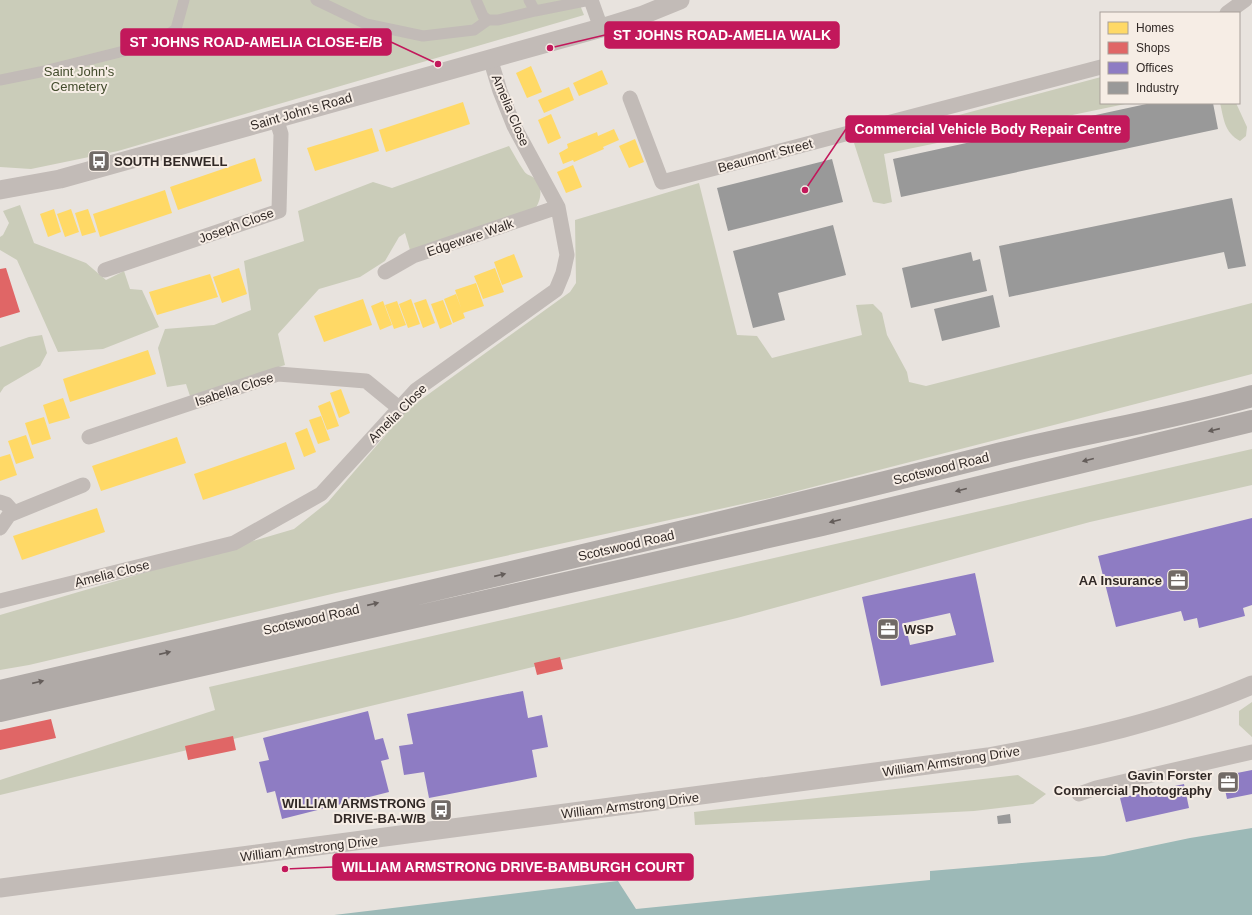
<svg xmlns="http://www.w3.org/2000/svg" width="1252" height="915" viewBox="0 0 1252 915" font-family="Helvetica,sans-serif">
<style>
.green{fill:#caccb9}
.water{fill:#9cb9b7}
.homes{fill:#ffd966}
.shops{fill:#e06666}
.offices{fill:#8e7cc3;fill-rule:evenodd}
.industry{fill:#999}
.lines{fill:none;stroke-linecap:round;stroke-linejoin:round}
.pedestrian{stroke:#c2bbb7;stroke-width:11}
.minor{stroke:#c2bbb7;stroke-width:15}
.tertiary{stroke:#c2bbb7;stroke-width:19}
.primary{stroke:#b0aaa7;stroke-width:22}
.oneway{fill:#645d5a}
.labels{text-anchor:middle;stroke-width:4;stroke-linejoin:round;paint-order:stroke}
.park-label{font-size:13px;fill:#434c2d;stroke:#f6ede5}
.street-label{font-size:13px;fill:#312926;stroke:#f6ede5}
.poi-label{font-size:13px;font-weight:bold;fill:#312926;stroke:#f6ede5;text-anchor:end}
.leader{fill:none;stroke:#c2185b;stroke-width:1.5}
.callout-dot{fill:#c2185b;stroke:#f6ede5;stroke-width:1.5}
.callout{fill:#c2185b;stroke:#c2185b;stroke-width:1.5}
.callout-label{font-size:14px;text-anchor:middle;font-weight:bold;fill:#fff}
</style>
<rect width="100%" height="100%" fill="#e8e3de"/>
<!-- green -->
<path class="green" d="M0,0H578L584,15L118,151L31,169L0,167Z
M1101,77V103H1130L884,154L892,202L884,204L873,202L854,143Z
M1220,103H1236L1247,127L1246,136L1240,141C1224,132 1224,119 1220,103Z
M509,146C514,154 518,163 524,171C526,175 531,175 534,178C544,186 541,202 534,210L410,250L405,233L399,237L385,261L360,277L319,289L278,334L285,365L190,396L186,384L167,387L158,348L165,329L214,325L251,310L244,261L304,241L298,211L373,182L392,188Z
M699,183L737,335L757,336L772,358L862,335L856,305L873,304L882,313L887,335L907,372L909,382L926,386L1252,303V374L770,498L336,593L29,665L0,670V615L294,529L328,502L408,409L570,292L576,283L575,220Z
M20,205L34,243L86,263L106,280L124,271L130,289L142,290L159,327L103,349L58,352L17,260L0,250V237L3,235L9,223L3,211Z
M42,335L47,353L40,366L4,387L0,393V347L29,337Z
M1252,449V485L1090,522L737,618L0,795V780L215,710L209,687Z
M1252,702V737L1239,725V711Z
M1018,775L1046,794L1033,804L974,811L695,825L694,812Z"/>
<!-- water -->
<path class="water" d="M1252,828V915H334L618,881L636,909L930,880V871L1104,856L1190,838Z"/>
<!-- homes -->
<path class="homes" d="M531,66L542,92L527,98L516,73Z
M602,70L608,84L579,96L573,83Z
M569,87L574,100L544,113L538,100Z
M463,102L470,124L386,152L379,130Z
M551,114L561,138L548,144L538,120Z
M372,128L379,151L315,171L307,148Z
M614,129L619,140L603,147L604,149L574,162L573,160L563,164L559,153L568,148L567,144L597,132L598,136Z
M635,139L644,162L629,168L619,146Z
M255,158L262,181L178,210L170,187Z
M573,165L582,187L566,193L557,172Z
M165,190L172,213L100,237L93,214Z
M54,209L61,232L48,237L40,214Z
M71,209L79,232L65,237L57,214Z
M88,209L96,232L82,236L75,213Z
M514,254L523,277L502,285L494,262Z
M239,268L247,294L222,303L213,277Z
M495,268L504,292L483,299L474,276Z
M210,274L218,297L157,315L149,292Z
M476,283L484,306L463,313L455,290Z
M456,294L465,318L453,323L444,299Z
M363,299L372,325L324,342L314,316Z
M411,299L420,324L408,328L399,304Z
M426,299L435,323L423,328L414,303Z
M443,300L452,324L440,329L431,304Z
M383,301L392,325L380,330L371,306Z
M397,301L406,325L394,329L385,305Z
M148,350L156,374L70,402L63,379Z
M341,389L350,413L339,418L330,393Z
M63,398L70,418L49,424L43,405Z
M330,401L339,426L327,430L318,406Z
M321,416L330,440L318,444L309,420Z
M44,417L51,439L32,445L25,423Z
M307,428L316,452L304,457L295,433Z
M26,435L34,458L16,464L8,441Z
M177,437L186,463L101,491L92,466Z
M286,442L295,469L203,500L194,474Z
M10,454L17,475L0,481V457Z
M97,508L105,532L22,560L13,536Z"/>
<!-- shops -->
<path class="shops" d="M6,268L20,312L0,318V269Z
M560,657L563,669L537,675L534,663Z
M51,719L56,738L0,750V730Z
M233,736L236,750L188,760L185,746Z"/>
<!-- offices -->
<path class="offices" d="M1252,518V605L1243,608L1245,616L1199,628L1197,618L1184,621L1181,611L1116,627L1098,556Z
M975,573L994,662L881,686L862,597ZM950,613L956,635L910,645L905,623Z
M523,691L528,718L542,715L548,747L532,750L537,777L429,798L424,772L404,775L399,746L413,744L407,714Z
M368,711L375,740L383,738L389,759L381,761L389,792L282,819L275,791L267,793L259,762L269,760L263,738Z
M1252,770V794L1227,799L1222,776Z
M1184,784L1189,808L1126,822L1120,798Z"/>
<!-- industry -->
<path class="industry" d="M1151,103H1213L1218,129L901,197L893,159Z
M832,159L843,202L728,231L717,188Z
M1232,198L1246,266L1228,269L1224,252L1009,297L999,246Z
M833,225L846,275L778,293L785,320L753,328L733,251Z
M971,252L973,261L980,259L987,291L911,308L902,268Z
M993,295L1000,327L942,341L934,309Z
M1010,814L1011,823L998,824L997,816Z"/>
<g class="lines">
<!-- pedestrian -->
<path class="pedestrian" d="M316,0L366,24L423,36L474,30L488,20
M476,0L483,16L488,20H498L535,11L590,0
M529,0L535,11
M0,80L40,72L156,43L176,29L184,0"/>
<!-- minor -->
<path class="minor" d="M591,0L601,28
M1227,13L1245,0
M630,98L662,182L1101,67
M105,270L279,211L281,134L276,118
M385,272L413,256L558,207
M89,437L278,374L366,381L399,408
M0,502L6,504L14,513
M0,528L9,515L83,485
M0,601L234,543L321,494L416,390L556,290L563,273L567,255L558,207L514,126L500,91L490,58
M1079,794L1096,788L1252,752"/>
<!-- tertiary -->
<path class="tertiary" d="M0,190L60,179L601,28L643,15L680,0
M0,888L988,757C1077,741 1168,721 1252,685"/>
<!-- primary -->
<path class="primary" d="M0,691C332,614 663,538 994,455C1079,434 1167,420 1252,396
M0,711L822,525L1252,421"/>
</g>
<!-- one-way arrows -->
<defs><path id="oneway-solid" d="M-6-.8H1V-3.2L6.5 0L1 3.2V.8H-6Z"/></defs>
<g class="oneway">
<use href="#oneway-solid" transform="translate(1214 430) rotate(167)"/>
<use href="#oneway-solid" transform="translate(1088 460) rotate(166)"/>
<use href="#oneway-solid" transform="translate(961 490) rotate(166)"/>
<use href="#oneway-solid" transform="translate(835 521) rotate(166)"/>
<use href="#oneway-solid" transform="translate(500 575) rotate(-13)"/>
<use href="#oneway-solid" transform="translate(373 604) rotate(-13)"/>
<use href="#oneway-solid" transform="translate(165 653) rotate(-13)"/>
<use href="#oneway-solid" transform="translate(38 682) rotate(-13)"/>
</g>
<!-- icons -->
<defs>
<g id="bus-square" transform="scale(1.15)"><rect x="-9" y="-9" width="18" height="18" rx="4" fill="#716a66" stroke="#f6ede5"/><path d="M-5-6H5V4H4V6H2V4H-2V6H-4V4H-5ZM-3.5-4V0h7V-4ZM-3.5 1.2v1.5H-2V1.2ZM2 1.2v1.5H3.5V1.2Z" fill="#fff"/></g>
<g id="office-square" transform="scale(1.15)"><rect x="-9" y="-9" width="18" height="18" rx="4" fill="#716a66" stroke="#f6ede5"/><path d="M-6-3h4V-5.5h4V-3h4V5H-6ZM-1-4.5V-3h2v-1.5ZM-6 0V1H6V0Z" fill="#fff"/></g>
</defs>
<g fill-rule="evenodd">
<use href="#bus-square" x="99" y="161"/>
<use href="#office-square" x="1178" y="580"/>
<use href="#office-square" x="888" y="629"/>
<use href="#office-square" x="1228" y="782"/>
<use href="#bus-square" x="441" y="810"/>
</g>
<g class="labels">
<!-- park labels -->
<g class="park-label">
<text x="79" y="76">Saint John's<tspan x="79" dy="15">Cemetery</tspan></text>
</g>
<!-- street labels -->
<g class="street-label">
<text transform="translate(511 110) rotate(67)" y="5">Amelia Close</text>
<text transform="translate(301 111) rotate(-16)" y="5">Saint John's Road</text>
<text transform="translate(765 155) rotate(-15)" y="5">Beaumont Street</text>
<text transform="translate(236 225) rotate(-20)" y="5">Joseph Close</text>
<text transform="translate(470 237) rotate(-19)" y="5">Edgeware Walk</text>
<text transform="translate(234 389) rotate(-18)" y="5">Isabella Close</text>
<text transform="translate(397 413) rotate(-45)" y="5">Amelia Close</text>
<text transform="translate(941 468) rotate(-14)" y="5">Scotswood Road</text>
<text transform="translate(626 545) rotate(-13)" y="5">Scotswood Road</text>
<text transform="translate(112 573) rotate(-14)" y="5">Amelia Close</text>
<text transform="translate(311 619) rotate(-13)" y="5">Scotswood Road</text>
<text transform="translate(951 761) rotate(-9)" y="5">William Armstrong Drive</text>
<text transform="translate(630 805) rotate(-7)" y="5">William Armstrong Drive</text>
<text transform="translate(309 848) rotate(-7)" y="5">William Armstrong Drive</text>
</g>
<!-- poi labels -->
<g class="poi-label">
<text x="114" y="166" text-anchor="start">SOUTH BENWELL</text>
<text x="1162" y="585">AA Insurance</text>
<text x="904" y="634" text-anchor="start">WSP</text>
<text x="1212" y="780">Gavin Forster<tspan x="1212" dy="15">Commercial Photography</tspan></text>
<text x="426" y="808">WILLIAM ARMSTRONG<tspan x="426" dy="15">DRIVE-BA-W/B</tspan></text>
</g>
</g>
<!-- callouts -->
<path class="leader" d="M550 48L605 35M438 64L391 42M805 190L846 129M285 869L333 867"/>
<g class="callout-dot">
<circle cx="550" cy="48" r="4"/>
<circle cx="438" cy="64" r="4"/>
<circle cx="805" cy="190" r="4"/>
<circle cx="285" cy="869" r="4"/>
</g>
<g class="callout">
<rect x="605" y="22" width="234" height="26" rx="4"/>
<rect x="121" y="29" width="270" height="26" rx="4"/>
<rect x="846" y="116" width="283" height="26" rx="4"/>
<rect x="333" y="854" width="360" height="26" rx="4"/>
</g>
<g class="callout-label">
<text x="722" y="40">ST JOHNS ROAD-AMELIA WALK</text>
<text x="256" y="47">ST JOHNS ROAD-AMELIA CLOSE-E/B</text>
<text x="988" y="134">Commercial Vehicle Body Repair Centre</text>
<text x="513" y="872">WILLIAM ARMSTRONG DRIVE-BAMBURGH COURT</text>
</g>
<!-- legend -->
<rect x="1100" y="12" width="140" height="92" fill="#f6ede5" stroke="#a79f99"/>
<rect x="1108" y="22" width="20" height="12" fill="#ffd966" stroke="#a79f99"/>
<text x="1136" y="32" font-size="12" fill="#312926">Homes</text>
<rect x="1108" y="42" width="20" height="12" fill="#e06666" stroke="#a79f99"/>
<text x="1136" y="52" font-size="12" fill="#312926">Shops</text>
<rect x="1108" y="62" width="20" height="12" fill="#8e7cc3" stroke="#a79f99"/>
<text x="1136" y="72" font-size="12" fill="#312926">Offices</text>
<rect x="1108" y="82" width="20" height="12" fill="#999999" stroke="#a79f99"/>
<text x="1136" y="92" font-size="12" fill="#312926">Industry</text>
</svg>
